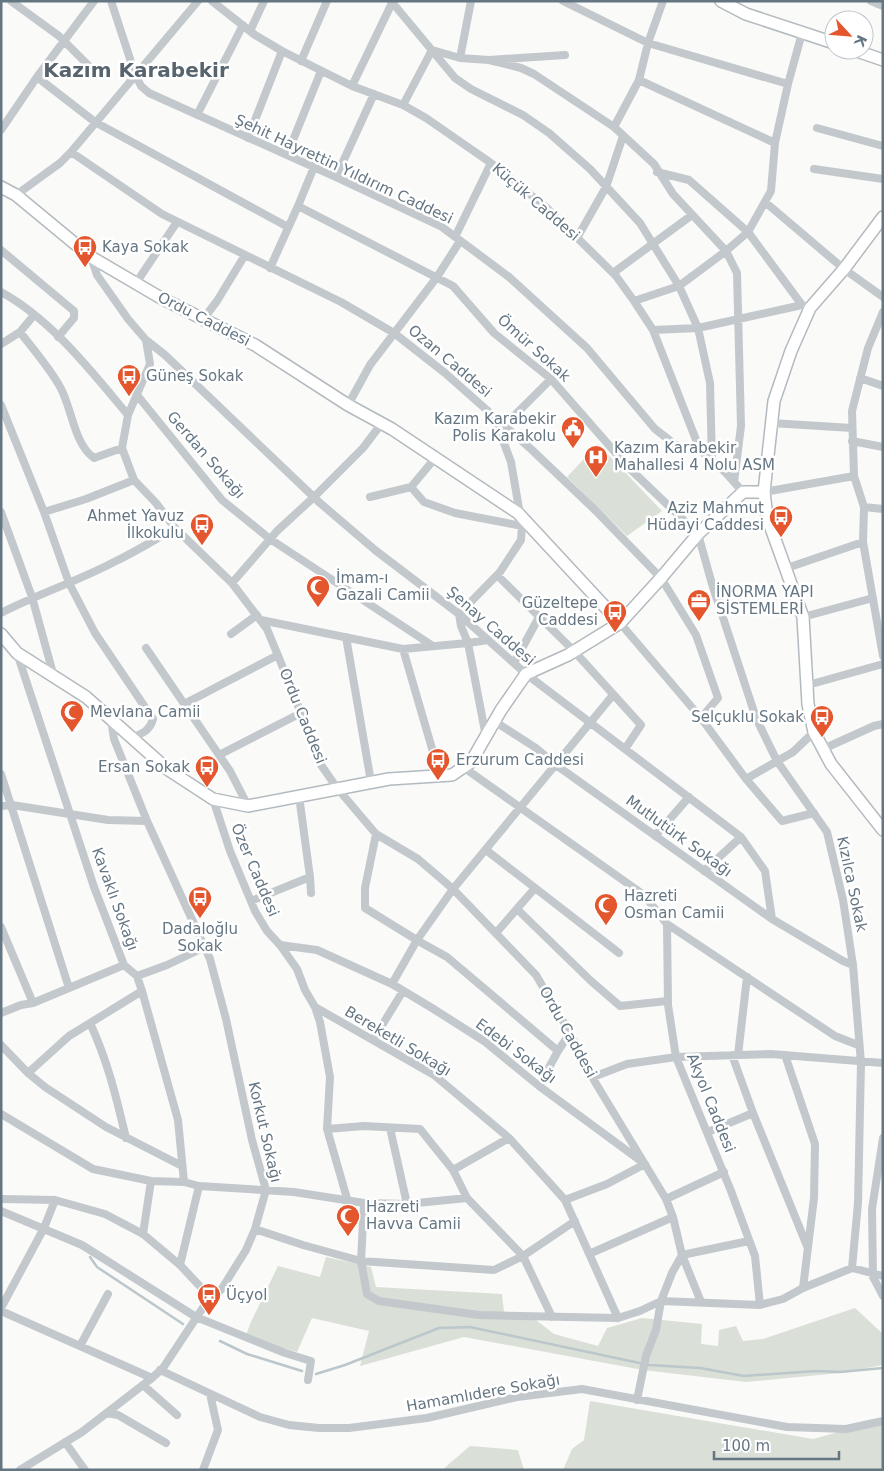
<svg xmlns="http://www.w3.org/2000/svg" width="884" height="1471" viewBox="0 0 884 1471" font-family="'DejaVu Sans',sans-serif">
<style>
.green{fill:#dadfd7}
.lines{fill:none;stroke-linecap:round;stroke-linejoin:round}
.stream{stroke:#bbc7cb;stroke-width:2.5}
.secondary-casing{stroke:#b3babf;stroke-width:14}
.street{stroke:#c3c8cc;stroke-width:8}
.secondary{stroke:#fff;stroke-width:11}
.labels{text-anchor:middle;stroke-width:5;stroke-linejoin:round;paint-order:stroke}
.street-label{font-size:15px;fill:#657683;stroke:#fff}
.poi-label{font-size:15px;fill:#657683;stroke:#fff;text-anchor:start}
.district-label{font-size:20px;font-weight:bold;fill:#57646e;stroke:#fff}
</style>
<rect width="100%" height="100%" fill="#fafaf8"/>
<!-- green -->
<path class="green" d="M598,444L662,511L627,536L567,477Z
M326,1257L371,1267L376,1287L502,1294L504,1312L536,1320L554,1334L598,1346L607,1328L642,1318L702,1324L701,1344L718,1346L719,1330L736,1326L743,1341L763,1339L855,1308L883,1334V1365L840,1373L746,1382L643,1370L464,1337L360,1366L369,1331L312,1318L297,1352L245,1339L250,1324L278,1266L320,1277Z
M590,1401L813,1439L883,1420V1470H563L572,1449L584,1440Z
M470,1446L518,1450L524,1470H442Z"/>
<g class="lines">
<!-- stream -->
<path class="stream" d="M90,1257L97,1267L183,1324
M220,1341L247,1354L302,1371
M316,1374L345,1365L439,1328L470,1327L649,1365L700,1368L744,1376L816,1371L840,1372L883,1368"/>
<!-- secondary casing -->
<g class="secondary-casing">
<path id="secondary" d="M721,1L746,14L834,43
M854,50L883,60
M1,187L16,195L91,257L161,298L255,345L348,405L392,429L518,513L620,623
M883,217L844,269L810,308L791,351L774,401L764,492L767,517L803,617L808,704L814,732L831,764L883,830
M1,634L17,653L86,697L167,769L213,799L248,806L389,779L452,775L471,762L501,710L526,674L568,655L620,623L661,578L698,534L743,492H764"/>
</g>
<!-- street -->
<path class="street" d="M11,1L59,36L88,65
M111,1L135,74L141,86L149,93L336,177L442,227L509,277L587,348L655,429L681,449L700,450
M212,1L255,35L282,51L352,86L403,105L426,118L491,163L547,208L616,276L634,301L653,330L700,450L726,473L743,492
M391,1L455,78L471,89L523,115L549,133L590,169L640,223L679,286L698,328L710,383L712,461
M563,1L648,43L788,84
M871,1L883,6
M250,31L264,1
M460,58L471,1
M489,60L521,68L534,74L614,127L654,164L673,194L726,251L737,273L741,426L734,482
M301,61L327,1
M37,77L95,122L288,227
M639,80L775,143
M352,86L392,3
M403,105L432,50L460,58L489,60L565,55
M197,115L243,25
M614,127L639,80L648,43L663,1
M817,128L883,146
M1,130L37,77L94,1
M248,138L282,51
M71,152L162,214L341,302L394,333L445,373L532,450L595,510L661,578L696,635L718,698L701,718
M287,155L321,71
M814,169L883,179
M657,172L689,180L748,232L802,305L810,308
M336,177L374,94
M16,195L60,163L71,152L198,1
M765,202L844,269L883,297
M298,206L453,286L494,333L551,379L628,467L698,534L712,584L756,718L777,761L827,832L843,900L853,965L861,1063L858,1203L852,1268
M455,237L491,163
M577,238L606,187L623,136
M1,250L74,311V318L58,337
M91,257L97,275L128,319L146,340L150,364L128,415L122,448L134,480L156,503L175,528L232,583L267,629L293,692L319,762L337,788L376,834L418,859L453,889L536,975L570,1033L595,1082L666,1199L673,1217L682,1255L701,1302
M270,268L298,206L314,167
M613,273L692,215
M136,283L177,222
M1,292C51,319 92,372 128,415
M634,301L679,286L726,251L748,232L771,191L775,143L788,84L802,33
M883,312L868,348L852,411L854,476L864,507L863,542L883,656
M204,318L217,301L245,255
M653,330L698,328L802,305
M20,332C33,349 48,366 59,385C72,406 73,443 94,458L122,448
M146,340L165,355L320,503L375,550L459,614L526,674L741,837L765,871L772,919
M1,344L20,332L34,315
M860,378L883,386
M137,395L222,500L270,539L433,646
M1,405L44,512L69,583L95,633L153,719C150,731 142,733 132,738
M348,405L370,365L437,277L460,241
M771,423L852,428
M504,426L551,379
M852,441L883,447
M436,457L411,487L424,502L455,513L522,526
M764,492L854,476
M370,497L411,487
M864,507L883,509
M1,512L32,597L54,677
M44,512L86,499L134,480
M787,568L863,542
M497,575L574,651L641,725L625,749
M232,583L277,531L314,497L363,448L382,423
M1,613C38,594 78,581 114,562C135,552 155,540 175,528
M803,617L873,598
M261,620L403,649L468,643L488,640
M620,623L701,718L746,779L793,752L814,732
M231,634L257,615
M346,637L371,782
M146,648L230,771L248,806
M403,649L440,776
M17,653L94,887L124,965L137,976L142,991L178,1120L184,1182
M514,663L539,617
M808,685L883,664
M184,704L278,655
M494,721L536,748L556,765L772,919L843,961L853,965
M486,737L468,643L461,626L459,614L500,572L521,540L522,526L511,462L495,419
M823,749L874,726L883,724
M219,755L301,713
M463,767L644,895L667,924L668,1005L676,1057L731,1191L755,1256L760,1305
M1,774L69,988
M746,779L782,821L814,813
M213,799L230,851L255,911L267,931L280,945L297,969L305,990L315,1007L320,1022L330,1077L327,1129L348,1202
M1,806L12,805L108,820L147,821
M376,834L365,888V908L420,942L447,957L558,1051
M655,836L689,797
M486,850L619,953
M704,871L741,837
M310,877L311,893
M251,901L310,877L299,796
M517,909L591,981L620,1006L667,1001
M667,924L835,1036L858,1045
M1,927L33,1003
M496,933L535,888
M280,945L317,950L392,984L432,1008L484,1041L539,1086L645,1164L607,1184L565,1200
M137,976L167,965L205,947
M392,984L417,940L453,889L613,695
M315,1007L434,1075L509,1138L565,1200L618,1318
M1,1013L21,1005L33,1003L124,965
M90,1023C108,1062 116,1096 126,1138
M373,1040L403,991
M1,1045L28,1073L45,1087L106,1127L182,1166
M732,1055L753,1113L807,1246
M738,1055L747,977
M785,1055L815,1144L814,1198L803,1288
M28,1073L69,1036L142,991
M593,1077L627,1064L676,1057L771,1054L883,1063
M539,1086L558,1051L570,1033
M1,1114L93,1169L151,1181L184,1182L199,1186L294,1192L364,1203L407,1204L467,1198
M390,1128L407,1204
M327,1129L364,1126L420,1129L453,1170L467,1198L523,1256L552,1317
M708,1132L753,1113
M883,1138L872,1209L873,1277L883,1296
M453,1170L509,1138
M1,1199L55,1200L105,1214L143,1234L180,1265L210,1297
M666,1199L724,1172
M364,1203L361,1261L367,1294L379,1301L479,1315L618,1318L640,1311L661,1301L760,1305L783,1299L803,1288L852,1268L883,1276
M1,1211L82,1245L196,1317L285,1353L311,1361L308,1380
M255,1229L303,1245L361,1261L494,1270L523,1256L575,1221
M143,1234L151,1181
M589,1254L673,1217
M180,1265L199,1186
M1,1308L44,1228L55,1200
M1,1311L152,1378
M80,1346L108,1294
M160,1370L260,1417L289,1425L319,1428H349L427,1418L517,1397L582,1389L787,1427L846,1429L883,1421
M143,1385L177,1415
M637,1400L646,1356L656,1330L661,1301L672,1273L682,1255L749,1241
M107,1413L118,1415L166,1443
M65,1442L85,1470
M20,1470L82,1432L152,1378L163,1368L210,1297L221,1290L246,1250L255,1229L266,1190L252,1140L226,1019L210,959L147,821L114,739L111,719
M203,1470L218,1430L210,1394"/>
<!-- secondary -->
<use href="#secondary" class="secondary"/>
</g>
<!-- icons -->
<defs>
<g id="bus-pin" transform="scale(1.25)"><path d="M0 17L-7.5 6A9.5 9.5 0 1 1 7.5 6Z" fill="#e4572e" stroke="#fff"/><path d="M-5-6H5V4H4V6H2V4H-2V6H-4V4H-5ZM-3.5-4V0h7V-4ZM-3.5 1.2v1.5H-2V1.2ZM2 1.2v1.5H3.5V1.2Z" fill="#fff"/></g>
<g id="civic-pin" transform="scale(1.25)"><path d="M0 17L-7.5 6A9.5 9.5 0 1 1 7.5 6Z" fill="#e4572e" stroke="#fff"/><path d="M-.6-6.5H3V-4.5H.6V-3L4-1V1h2V6H-6V1h2V-1L-.6-3ZM-1.2 2.5V6h2.4V2.5Z" fill="#fff"/></g>
<g id="hospital-pin" transform="scale(1.25)"><path d="M0 17L-7.5 6A9.5 9.5 0 1 1 7.5 6Z" fill="#e4572e" stroke="#fff"/><path d="M-5-5h3v3.5h4V-5h3V5h-3V1.5h-4V5h-3Z" fill="#fff"/></g>
<g id="mosque-pin" transform="scale(1.25)"><path d="M0 17L-7.5 6A9.5 9.5 0 1 1 7.5 6Z" fill="#e4572e" stroke="#fff"/><path d="M3.5-4.9A6 6 0 1 0 3.5 4.9A5 5 0 1 1 3.5-4.9Z" fill="#fff"/></g>
<g id="office-pin" transform="scale(1.25)"><path d="M0 17L-7.5 6A9.5 9.5 0 1 1 7.5 6Z" fill="#e4572e" stroke="#fff"/><path d="M-6-3h4V-5.5h4V-3h4V5H-6ZM-1-4.5V-3h2v-1.5ZM-6 0V1H6V0Z" fill="#fff"/></g>
</defs>
<g fill-rule="evenodd">
<use href="#bus-pin" x="85" y="247"/>
<use href="#bus-pin" x="129" y="376"/>
<use href="#civic-pin" x="573" y="428"/>
<use href="#hospital-pin" x="596" y="457"/>
<use href="#bus-pin" x="781" y="517"/>
<use href="#bus-pin" x="202" y="525"/>
<use href="#mosque-pin" x="318" y="587"/>
<use href="#office-pin" x="699" y="601"/>
<use href="#bus-pin" x="615" y="612"/>
<use href="#mosque-pin" x="72" y="712"/>
<use href="#bus-pin" x="822" y="717"/>
<use href="#bus-pin" x="438" y="760"/>
<use href="#bus-pin" x="207" y="767"/>
<use href="#bus-pin" x="200" y="898"/>
<use href="#mosque-pin" x="606" y="905"/>
<use href="#mosque-pin" x="348" y="1216"/>
<use href="#bus-pin" x="209" y="1295"/>
</g>
<g class="labels">
<!-- street labels -->
<g class="street-label">
<text transform="translate(344 169) rotate(25)" y="5">Şehit Hayrettin Yıldırım Caddesi</text>
<text transform="translate(536 202) rotate(41)" y="5">Küçük Caddesi</text>
<text transform="translate(204 319) rotate(27)" y="5">Ordu Caddesi</text>
<text transform="translate(534 348) rotate(42)" y="5">Ömür Sokak</text>
<text transform="translate(450 361) rotate(40)" y="5">Ozan Caddesi</text>
<text transform="translate(206 455) rotate(49)" y="5">Gerdan Sokağı</text>
<text transform="translate(491 626) rotate(41)" y="5">Şenay Caddesi</text>
<text transform="translate(303 716) rotate(68)" y="5">Ordu Caddesi</text>
<text transform="translate(679 836) rotate(36)" y="5">Mutlutürk Sokağı</text>
<text transform="translate(255 870) rotate(67)" y="5">Özer Caddesi</text>
<text transform="translate(852 884) rotate(78)" y="5">Kızılca Sokak</text>
<text transform="translate(115 899) rotate(70)" y="5">Kavaklı Sokağı</text>
<text transform="translate(568 1032) rotate(61)" y="5">Ordu Caddesi</text>
<text transform="translate(398 1041) rotate(31)" y="5">Bereketli Sokağı</text>
<text transform="translate(516 1051) rotate(37)" y="5">Edebi Sokağı</text>
<text transform="translate(711 1103) rotate(68)" y="5">Akyol Caddesi</text>
<text transform="translate(265 1132) rotate(77)" y="5">Korkut Sokağı</text>
<text transform="translate(483 1393) rotate(-10)" y="5">Hamamlıdere Sokağı</text>
</g>
<!-- poi labels -->
<g class="poi-label">
<text x="102" y="252">Kaya Sokak</text>
<text x="146" y="381">Güneş Sokak</text>
<text x="556" y="424" text-anchor="end">Kazım Karabekir<tspan x="556" dy="17">Polis Karakolu</tspan></text>
<text x="614" y="453">Kazım Karabekir<tspan x="614" dy="17">Mahallesi 4 Nolu ASM</tspan></text>
<text x="764" y="513" text-anchor="end">Aziz Mahmut<tspan x="764" dy="17">Hüdayi Caddesi</tspan></text>
<text x="184" y="521" text-anchor="end">Ahmet Yavuz<tspan x="184" dy="17">İlkokulu</tspan></text>
<text x="336" y="583">İmam-ı<tspan x="336" dy="17">Gazali Camii</tspan></text>
<text x="716" y="597">İNORMA YAPI<tspan x="716" dy="17">SİSTEMLERİ</tspan></text>
<text x="598" y="608" text-anchor="end">Güzeltepe<tspan x="598" dy="17">Caddesi</tspan></text>
<text x="90" y="717">Mevlana Camii</text>
<text x="804" y="722" text-anchor="end">Selçuklu Sokak</text>
<text x="456" y="765">Erzurum Caddesi</text>
<text x="190" y="772" text-anchor="end">Ersan Sokak</text>
<text x="624" y="901">Hazreti<tspan x="624" dy="17">Osman Camii</tspan></text>
<text x="200" y="934" text-anchor="middle">Dadaloğlu<tspan x="200" dy="17">Sokak</tspan></text>
<text x="366" y="1212">Hazreti<tspan x="366" dy="17">Havva Camii</tspan></text>
<text x="226" y="1300">Üçyol</text>
</g>
<!-- district labels -->
<g class="district-label">
<text x="136" y="77">Kazım Karabekir</text>
</g>
</g>
<!-- border -->
<rect width="884" height="1471" fill="none" stroke="#657683" stroke-width="5"/>
<!-- north arrow -->
<g transform="translate(849 35) rotate(116)"><circle r="24" fill="#ffffff" stroke="#c1c8cd"/>
<path d="M0-4L9 19L0 12L-9 19Z" fill="#e4572e"/>
<text y="-8" font-size="14" font-weight="bold" text-anchor="middle" fill="#657683">K</text>
</g>
<!-- scale -->
<path d="M714 1451v8h125v-8" fill="none" stroke="#657683" stroke-width="2.5"/>
<text x="722" y="1451" font-size="15" fill="#657683" stroke="#ffffff" stroke-width="4" paint-order="stroke">100 m</text>
</svg>
